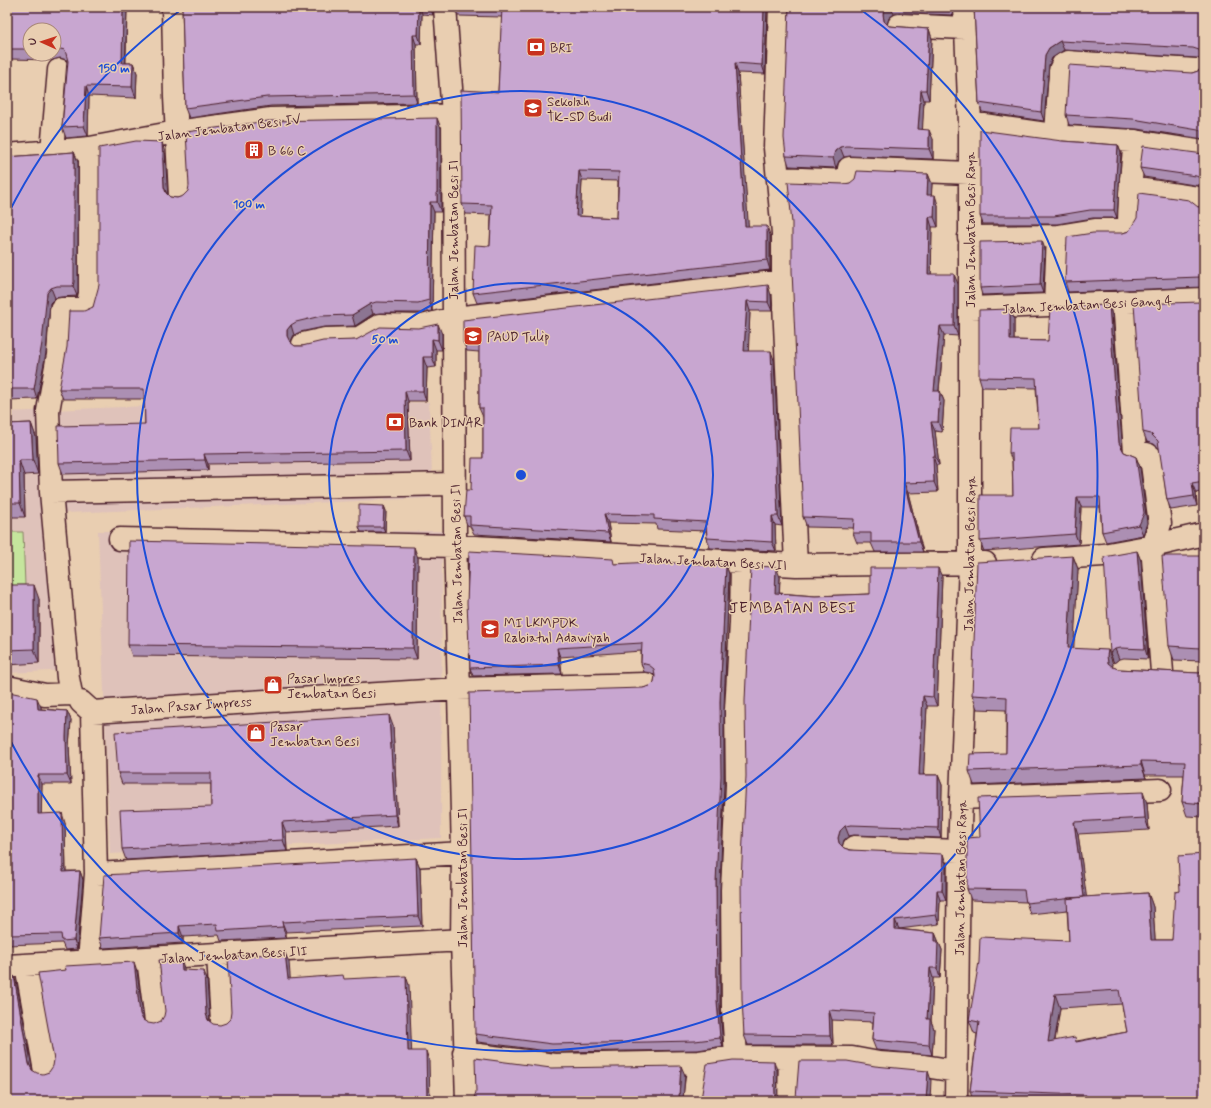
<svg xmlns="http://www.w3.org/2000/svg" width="1211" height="1108" viewBox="0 0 1211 1108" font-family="Mynerve,sans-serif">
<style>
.built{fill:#dfc2ba}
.green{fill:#c5e59d;stroke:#888264}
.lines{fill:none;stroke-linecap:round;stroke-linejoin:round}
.minor-casing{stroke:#4a1f2b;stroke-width:25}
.minor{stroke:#e9ceb1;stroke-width:22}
.wall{fill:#ac8fb3;stroke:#4a1f2b;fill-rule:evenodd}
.shaded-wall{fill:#8c7492;stroke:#4a1f2b}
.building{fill:#c8a6d0;stroke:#4a1f2b;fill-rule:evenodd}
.ring{fill:none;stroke:#1d4ed8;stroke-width:2}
.labels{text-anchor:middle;stroke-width:3;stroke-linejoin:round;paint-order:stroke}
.poi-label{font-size:13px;fill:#4a1f2b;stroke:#e9ceb1;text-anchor:start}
.street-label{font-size:13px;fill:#4a1f2b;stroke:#e9ceb1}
.quarter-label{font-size:15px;letter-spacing:1px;fill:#4a1f2b;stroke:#e9ceb1}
.centre{fill:#1d4ed8;stroke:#e9ceb1;stroke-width:2}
.ring-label{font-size:12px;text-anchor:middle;font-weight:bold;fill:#1d4ed8;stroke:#e9ceb1;stroke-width:3;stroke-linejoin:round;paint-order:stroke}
</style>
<rect width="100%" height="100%" fill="#e9ceb1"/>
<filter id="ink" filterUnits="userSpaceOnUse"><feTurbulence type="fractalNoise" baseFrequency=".025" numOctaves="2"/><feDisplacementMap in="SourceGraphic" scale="8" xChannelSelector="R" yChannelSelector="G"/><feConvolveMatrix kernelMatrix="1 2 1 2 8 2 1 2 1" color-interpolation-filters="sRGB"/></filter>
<g filter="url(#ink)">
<!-- built -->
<path class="built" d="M429,402L433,498L65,513L71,670L7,673V412L146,406L310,407Z
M98,531H442L441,838L110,854Z"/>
<!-- green -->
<path class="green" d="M7,532H23L25,585L7,586Z"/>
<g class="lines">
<!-- minor casing -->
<g class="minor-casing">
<path id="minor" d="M173,7L175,97L180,196
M445,7L453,115L455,536L463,853L462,940L467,1101
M899,25L965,28
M970,123L1067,137L1135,141L1204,152
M1056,135L1060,70L1063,64L1068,62L1196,70
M52,151L59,70
M7,155L90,148L176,132L271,119L453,115
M778,178L848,181L849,168L969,173
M1130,188L1135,141
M969,237L1058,236L1095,230H1126L1129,223L1130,188L1198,198L1204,204
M783,281L796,565
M1124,301L1135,452L1139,455L1147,454L1151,457L1160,524L1152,546L1162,672
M1055,305L1058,236
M970,308L1204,299
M303,344L325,339L359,338L380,325L423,326L454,318L783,281V233L775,148L780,7
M51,492L454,484
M120,539L456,546L796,565L985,563
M1044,559L1103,555L1152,546L1204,534
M7,687L45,695L71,694L68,678L51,492L48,411L58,355L61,309H87L90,293V148
M81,702L92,712L96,874L89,961
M92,712L458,689L646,684
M961,798L1160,790
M854,847L959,851
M96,874L463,853
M218,955L222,1022
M148,959L156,1021
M26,965L45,1071
M7,966L462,940
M464,1053L554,1065L699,1062L736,1057L852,1058L879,1063L924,1066L956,1071
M736,1057L733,1009L732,890L737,785L736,710L741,623L742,563
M694,1101L699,1062
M789,1101L790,1058
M956,1101L959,851L970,564V123L965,7"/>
</g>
<!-- minor -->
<use href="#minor" class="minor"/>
</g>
<!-- wall -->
<path class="wall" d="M7,7H127L126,63H133L137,73L136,98L89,96L88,136L66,138L62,127L67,60L60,58L52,60L10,59L8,142L7,143ZM30,30H54V54H30Z
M182,7H433V15L422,14L421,44H416L417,103L271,106L189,118L185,108Z
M455,7H767L765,74L738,73L748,226L770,235V270L477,303L473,293L490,246L491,215L466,214L462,204L498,92L502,17L458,16ZM582,180L618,181L617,218L580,216Z
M789,7H954L953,15L899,13L894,14L889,18L887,24L889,26L929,29L932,39L929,100H924L922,129L933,139V159L850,156L844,157L839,161L836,168L789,166L786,156Z
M974,7H1204V61L1203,59L1197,58L1064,50L1052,58L1049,65L1044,121L982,112L979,103Z
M1204,64V139L1137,129L1069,125L1066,115L1198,71L1203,68Z
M441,128V212H434L432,311L422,313H380L373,314L355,326L324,327L300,332L294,335L291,341V343L295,346H302L356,340L442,334V350H436V367L427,368L426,401H408L410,461L208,464V470L63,474L59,463L145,424L144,399H63L59,389L93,307L165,153L167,194L170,197L177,198Z
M1062,141L1118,145L1121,153L1117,218H1093L1057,224H983L980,216Z
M74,152L78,162V292L77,296L61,297L55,298L50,303L46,353L37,399L7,400V157Z
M1204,154V188L1200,186L1144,177L1140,168Z
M928,174L932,184L931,195L938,205V227H932L931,274L958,284V336L944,335L939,391H940L944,401L942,432L935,431L939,465H936L938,492L908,493L923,552H875L871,543H857L853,533L854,528L807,527L803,517L844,184Z
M1204,206V287L1068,292L1065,282L1123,233L1198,207Z
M1045,249L1043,293L982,295L980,288Z
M771,295L772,311H750L748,351L774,360L782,526L775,525L776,551L710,548L707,538L706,531L657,529L656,524L608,523L611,542L474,534L470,526L467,525L464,516L471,490L483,458V417L479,408V352L467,351L463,342Z
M1204,301V491L1196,493L1197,506L1171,510L1167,500L1160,449L1154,444L1147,442L1143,432L1201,302Z
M1109,305L1112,315L1122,449L1124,452L1136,457L1140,467L1147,523L1143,535L1106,542L1102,532L1100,507H1081L1079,544L984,551L980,541L1013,495L1012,461L1009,453L1039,428L1036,388L982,387L979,377L1010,309L1014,319V340L1048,341Z
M31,423L36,437L38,474L24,475L25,517H7V424Z
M384,506L386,511L385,532H361L359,527Z
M1137,551L1141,561L1148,659L1124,658L1119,659L1114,663L1110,653Z
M1073,556L1078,569L1073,649L1113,664L1112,667L1118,669L1199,673L1204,672V817L1187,816L1182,802L1184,775H1145L1146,778L974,785L969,771L1006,753V710L977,709L972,695Z
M1204,556V661L1174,660L1169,646Z
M418,558L417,659L132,656L128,645Z
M615,564L726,565L729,574L724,710V785L720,890V1009L723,1046L698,1050L555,1052L478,1042L475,1034L643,688L650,686L654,682L655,676L652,673L644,672L641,663V651L560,657L562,674L473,676L470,668Z
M780,577L779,593L815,596L870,594L942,577L937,706H927L923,775H938L942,785L941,838L854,835L849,836L844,840L842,846L844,848L850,850L946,863V900H940L939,924L899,929L935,933L942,950L940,978H933L931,1021L934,1029L932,1055L876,1050L872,1040L873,1022L832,1020L833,1045H748L744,1035Z
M7,585L39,599V663L7,665Z
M7,692L41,707V709L67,711L71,720L69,746L71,784H42L41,814L65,823L66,871H80L83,880L77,949L65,950L62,943L7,945Z
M393,726L398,826L286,832L287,851L126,860L122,849L211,807V784H122L118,773Z
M1147,803L1149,830L1078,834L1086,897L1148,893L1153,907L1155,940H1172L1180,891L1204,1101H973L970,1091L977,1034L974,1033L969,1020L1069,941L1067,910L1030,914L1026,902L971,900L967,889L980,837ZM1122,1004L1127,1032L1077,1041H1055L1060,1008Z
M416,858L420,868L422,926L286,932V938L221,941L219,935L183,937V943L103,948L99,938Z"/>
<!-- shaded-wall -->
<path class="shaded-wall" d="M123,7H127L125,73L122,63Z
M419,7H420L422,14L421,44L418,35Z
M430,7H433V15Z
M764,7H767L765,74L762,65Z
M887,7H891L894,14L889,18L887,24L884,21L883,14L885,8Z
M950,7H954L953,15Z
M929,29L932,39L929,100L926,90Z
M413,35L416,44L417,103L414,94Z
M1060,41L1064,50L1052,58L1049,65L1044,121L1041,112L1045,55L1049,48Z
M7,50L10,59L8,142L7,139Z
M133,63L137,73L136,98L132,87Z
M735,63L738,73L749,235L745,226Z
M86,86L89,96L88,136L84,126Z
M921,90L924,100L922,139L918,129Z
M437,118L441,128V212L437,202Z
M929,130L933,139V159L929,149Z
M162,142L165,153L168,197L164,187Z
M1118,145L1121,153L1117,218L1114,210Z
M840,147L844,157L839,161L836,168L833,158L835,151Z
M74,152L78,162V292L77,296L73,286Z
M579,171L582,180L580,226L576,216Z
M928,174L932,184L931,204L927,195Z
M935,195L938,205V227L934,217Z
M430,202L434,212L432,311L429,300Z
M929,217L932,227L931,283L928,274Z
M767,226L770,235V270L767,260Z
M1042,241L1045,249L1043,293L1040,285Z
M954,274L958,284V336L954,326Z
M768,285L771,295L772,311L768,302Z
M51,288L55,298L50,303L46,353L37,399L34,389L47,293Z
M747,301L750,311L748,361L744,351Z
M370,304L373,314L355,326L352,315Z
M1109,305L1112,315L1123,453L1119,443Z
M1010,309L1014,319V350L1010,340Z
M438,324L442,334V350L438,340Z
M291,325L294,335L291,341V346L287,336V330Z
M940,326L944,335L938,400L934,391Z
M432,339L436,350V367L432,357Z
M771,351L774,360L782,526L778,516Z
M423,357L427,368L426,401L423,391Z
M405,391L408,401L410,461L406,451Z
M940,391L944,401L942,432L938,422Z
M931,422L935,431L939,465L935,456Z
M31,423L36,437L38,474L33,460Z
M204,454L208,464V470L205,460Z
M933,456L936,465L938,492L934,482Z
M1136,457L1140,467L1147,523L1143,535L1139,525Z
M19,460L24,475L25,517L20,503Z
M904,483L908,493L923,552L919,542Z
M1192,483L1196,493L1197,506L1194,496Z
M1077,497L1081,507L1079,544L1075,534Z
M384,506L386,511L385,532L383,527Z
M604,514L608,523L611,542L608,533Z
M772,516L775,525L776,551L772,542Z
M414,547L418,558L417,659L413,648Z
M1137,551L1141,561L1148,659L1145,649Z
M1073,556L1078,569L1073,662L1068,648Z
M726,565L729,574L724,710V785L720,890V1009L723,1046L720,1038L717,1001L716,882L720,702Z
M776,567L780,577L779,602L775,593Z
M938,568L942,577L937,706L933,697Z
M34,585L39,599V663L34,649Z
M557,648L560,657L562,674L559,665Z
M1115,649L1119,659L1114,663L1110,653Z
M1108,650L1113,664L1112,670L1108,663L1107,656Z
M923,696L927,706L923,785L919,775Z
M37,698L41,707V718L38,709Z
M67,711L71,720L69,746L71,784L67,775L66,737Z
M389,715L393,726L398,826L395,815Z
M1141,761L1145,775L1146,778L1141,765Z
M38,775L42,784L41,823L38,814Z
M938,775L942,785L941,838L938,828Z
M1143,792L1147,803L1149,830L1145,818Z
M62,813L65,823L66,881L63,872Z
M282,822L286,832L287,851L283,840Z
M1074,822L1078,834L1088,908L1084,897Z
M845,826L849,836L844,840L842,847L839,843L838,838L840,831Z
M943,854L946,863V900L942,890Z
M416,858L420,868L422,926L418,916Z
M80,871L83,880L77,949L74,940Z
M937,890L940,900L939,924L936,915Z
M1148,893L1153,907L1156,954L1151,940Z
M895,920L899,929V938L895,929Z
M282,922L286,932V938L283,927Z
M179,926L183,937V943L179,933Z
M935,933L942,950L940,978L937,968L935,941Z
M285,953L289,962L291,988L288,979Z
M181,959L184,968L185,980L182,970Z
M134,962L137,971L144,1023L140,1014Z
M930,968L933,978L931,1021L934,1029L932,1055L929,1045L927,1019Z
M204,971L207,980L210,1023L206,1014Z
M14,976L17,985L33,1073L29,1064Z
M406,976L409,985L412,1060L408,1051Z
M1055,994L1060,1008L1052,1056L1048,1042Z
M829,1010L832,1020L833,1045L830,1036Z
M426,1051L429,1060L430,1101H427Z
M774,1061L777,1070L778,1101L775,1097Z
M681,1066L685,1075L683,1101L679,1096Z
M928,1071L931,1080L930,1101H926Z"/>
<!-- building -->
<path class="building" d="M7,7H123L122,63H133L132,87L86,86L84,126L62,127L68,61L65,50L56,48H54V30H30V49H7Z
M182,7H419L418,35H413L414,94L267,97L185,108Z
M489,7H764L762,65L735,63L745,226H767V260L473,293L475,245L490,246L492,205L462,204L461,90L498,92L502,7ZM579,171L619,172L617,218L576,216Z
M789,7H887L885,8L883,14L884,21L889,26L929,29L926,90H921L918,129L929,130V149L846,146L840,147L835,151L833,158L786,156L784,138Z
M974,7H1204V57L1203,55L1199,50L1193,48L1060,41L1049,48L1045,55L1041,112L979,103Z
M1204,64V131L1133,119L1066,115L1069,65L1192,73L1198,71L1203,68Z
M437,118V202H430L429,300L418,303L376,302L370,304L352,315L321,316L296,322L291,325L287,330V336L290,342L295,346H302L323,341L356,340L380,327L419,328L438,324V340L432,339V357H423V391H405L406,451L204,454L205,460L59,463L58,426L145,424L144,389H59L67,347L69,311H84L93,307L99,285V148L136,141L162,142L164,187L166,193L170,197L177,198L183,196L188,191L189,186L186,132L268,121Z
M980,130L1062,141L1118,145L1114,210H1090L1054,216H980Z
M1143,146L1204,154V181L1203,179L1196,176L1140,168Z
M74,152V282L73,286H57L51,288L47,293L42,343L34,389H7V157Z
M857,171L928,174L927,195H935L934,217H929L928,274H954V326H940L934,391H940L938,422H931L935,456H933L934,482L904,483L919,542H871V533H853L854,519L803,517L792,271V223L788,182L844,184L850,183L855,179Z
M1139,193L1189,200L1198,207L1204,206V278L1200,277L1065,282L1067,237L1093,233H1123L1129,231L1137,218Z
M1042,241L1040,285L980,288V242Z
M768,285V302L747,301L744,351H771L778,516H772V542L707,538L706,522L654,519V515L604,514L608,533L470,525V516H464L466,490H471L472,458H483V408H479V342H463V320Z
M1204,301V481L1192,483L1194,496L1167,500L1158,441L1151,434L1143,432L1134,304L1201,302Z
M1109,305L1119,443L1124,452L1136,457L1144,513L1139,525L1102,532L1100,497H1077L1075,534L980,541V495H1013L1012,453H1009L1010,428H1039L1036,378L979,377V310L1010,309V340L1048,341L1050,307Z
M31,423L33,460H19L20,503H7V424Z
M359,505L384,506L383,527H359Z
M129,541L414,547L413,648L128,645Z
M469,551L613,559L614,564L651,562L726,565L720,702L721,776L716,882L717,1001L720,1038L695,1041L552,1044L475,1034L469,693L643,688L650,686L654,682L655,676L654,669L649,665L641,663L642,643L557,648L559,665L470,668L467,603Z
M1137,551L1145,649L1121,648L1115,649L1110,653L1104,557Z
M1073,556L1068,648L1108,650L1107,656L1108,663L1113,667L1118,669L1199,673L1204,672V804L1182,802L1185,762L1141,761V765L969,771L970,754L1006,753L1007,697L972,695L977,562Z
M1162,556H1204V650L1200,648L1169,646Z
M751,566L776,567L775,593L815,596L870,594V568H938L933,697L923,696L919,775H938V828L851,825L845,826L840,831L838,838L839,843L844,848L850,850L943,854L942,890H937L936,915L895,920V929L935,933V941H938L937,968H930L927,1019H930L929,1045L872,1040L874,1013L829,1010L830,1036L744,1035L742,999L741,881L746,776L745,701Z
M7,585H34V649L7,650Z
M7,692H9L37,698L38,709L67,711L66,737L67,775H38V814L62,813L63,872L80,871L74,940L62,941L61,934L7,935Z
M389,715L395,815L282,822L283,840L122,849L120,810L211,807V773H118L115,732Z
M1143,792L1145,818L1074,822L1084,897L1026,903L1024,890L967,889V838L980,837L978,798Z
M1204,854V1101H1087L1086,1095L970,1091L979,1022L969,1020L979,962L980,937L1069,941L1067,898L1148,893L1151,940H1172L1175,892L1180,891L1178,856ZM1119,990L1127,1032L1076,1042L1075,1037L1048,1042L1055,994Z
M416,858L418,916L282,922L283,927L218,931L217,924L179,926V933L99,938L104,875Z
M285,953L288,979L343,975L344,979L406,976L408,1051H426L427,1101H7V977L14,976L29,1064L32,1070L37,1073L43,1074L49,1072L53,1066L54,1060L38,973L66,970L65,966L134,962L140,1014L143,1020L148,1023L154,1024L161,1021L164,1016L165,1011L159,960L181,959L182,970L204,971L206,1014L208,1020L213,1024L220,1025L226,1023L230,1019L231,1012L228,957Z
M475,1058L551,1068L681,1066L679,1096L683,1101H470L474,1098L476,1092Z
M733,1060L774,1061L775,1097L778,1101H698L701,1099L707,1064Z
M799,1061H847L875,1066L928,1071L926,1101H794L796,1098Z"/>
</g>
<!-- distance rings -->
<g class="ring">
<circle cx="521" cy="475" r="192"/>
<circle cx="521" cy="475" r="384"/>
<path d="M8 214A576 576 0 0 1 182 9M860 9A576 576 0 1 1 8 736"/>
</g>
<!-- icons -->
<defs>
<g id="bank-square" transform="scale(1)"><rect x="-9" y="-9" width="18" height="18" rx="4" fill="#c8321e" stroke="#e9ceb1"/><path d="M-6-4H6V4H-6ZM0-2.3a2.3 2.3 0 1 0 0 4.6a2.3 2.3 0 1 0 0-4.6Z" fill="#fff"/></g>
<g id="school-square" transform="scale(1)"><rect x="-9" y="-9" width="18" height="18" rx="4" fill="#c8321e" stroke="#e9ceb1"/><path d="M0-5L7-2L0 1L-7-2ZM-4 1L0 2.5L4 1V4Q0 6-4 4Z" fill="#fff"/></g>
<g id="building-square" transform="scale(1)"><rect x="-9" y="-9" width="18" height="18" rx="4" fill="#c8321e" stroke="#e9ceb1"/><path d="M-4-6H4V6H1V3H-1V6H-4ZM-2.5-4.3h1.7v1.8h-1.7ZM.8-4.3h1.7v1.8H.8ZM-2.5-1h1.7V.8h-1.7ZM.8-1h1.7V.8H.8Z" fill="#fff"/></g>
<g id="shop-square" transform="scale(1)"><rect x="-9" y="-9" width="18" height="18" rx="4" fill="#c8321e" stroke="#e9ceb1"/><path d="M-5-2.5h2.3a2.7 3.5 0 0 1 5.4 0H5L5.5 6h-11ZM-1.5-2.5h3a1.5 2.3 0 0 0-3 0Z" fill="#fff"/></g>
</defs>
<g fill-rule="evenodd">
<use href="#bank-square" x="536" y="47"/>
<use href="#school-square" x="533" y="108"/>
<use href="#building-square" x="254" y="150"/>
<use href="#school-square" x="473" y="336"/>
<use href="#bank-square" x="395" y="422"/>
<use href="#school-square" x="490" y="629"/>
<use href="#shop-square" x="273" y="685"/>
<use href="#shop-square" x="256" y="733"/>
</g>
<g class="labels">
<!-- poi labels -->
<g class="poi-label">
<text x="550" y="52">BRI</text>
<text x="547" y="106">Sekolah<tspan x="547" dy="15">TK-SD Budi</tspan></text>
<text x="268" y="155">B 66 C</text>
<text x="487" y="341">PAUD Tulip</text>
<text x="409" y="427">Bank DINAR</text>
<text x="504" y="627">MI LKMPDK<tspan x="504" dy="15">Rabiatul Adawiyah</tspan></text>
<text x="287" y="683">Pasar Impres<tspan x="287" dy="15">Jembatan Besi</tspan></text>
<text x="270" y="731">Pasar<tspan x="270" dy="15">Jembatan Besi</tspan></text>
</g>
<!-- street labels -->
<g class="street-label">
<text transform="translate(229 127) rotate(-7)" y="5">Jalan Jembatan Besi IV</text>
<text transform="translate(453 230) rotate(-90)" y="5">Jalan Jembatan Besi II</text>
<text transform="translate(970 230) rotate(-90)" y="5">Jalan Jembatan Besi Raya</text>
<text transform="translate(1087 304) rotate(-3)" y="5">Jalan Jembatan Besi Gang 4</text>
<text transform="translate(456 554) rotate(-91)" y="5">Jalan Jembatan Besi II</text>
<text transform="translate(969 554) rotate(-89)" y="5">Jalan Jembatan Besi Raya</text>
<text transform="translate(713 561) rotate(3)" y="5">Jalan Jembatan Besi VII</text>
<text transform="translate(191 705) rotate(-4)" y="5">Jalan Pasar Impress</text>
<text transform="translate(462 878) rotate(-90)" y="5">Jalan Jembatan Besi II</text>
<text transform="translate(960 878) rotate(-89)" y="5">Jalan Jembatan Besi Raya</text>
<text transform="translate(234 954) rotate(-3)" y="5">Jalan Jembatan Besi III</text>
</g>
<!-- quarter labels -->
<g class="quarter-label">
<text x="793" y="613">JEMBATAN BESI</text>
</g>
</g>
<circle cx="521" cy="475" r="6" class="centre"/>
<g class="ring-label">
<text x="114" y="72">150 m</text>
<text x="249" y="208">100 m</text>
<text x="385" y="343">50 m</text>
</g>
<!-- margin -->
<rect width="1211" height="1108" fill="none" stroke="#e9ceb1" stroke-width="24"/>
<rect x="12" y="12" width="1187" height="1084" fill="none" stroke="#4a1f2b" stroke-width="1.5" filter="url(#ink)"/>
<!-- north arrow -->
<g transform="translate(42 42) rotate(273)"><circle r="19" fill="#e9ceb1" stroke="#a9887b"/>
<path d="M0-3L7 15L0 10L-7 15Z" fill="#c8321e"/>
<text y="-6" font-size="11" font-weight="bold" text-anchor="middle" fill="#4a1f2b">U</text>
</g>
</svg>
